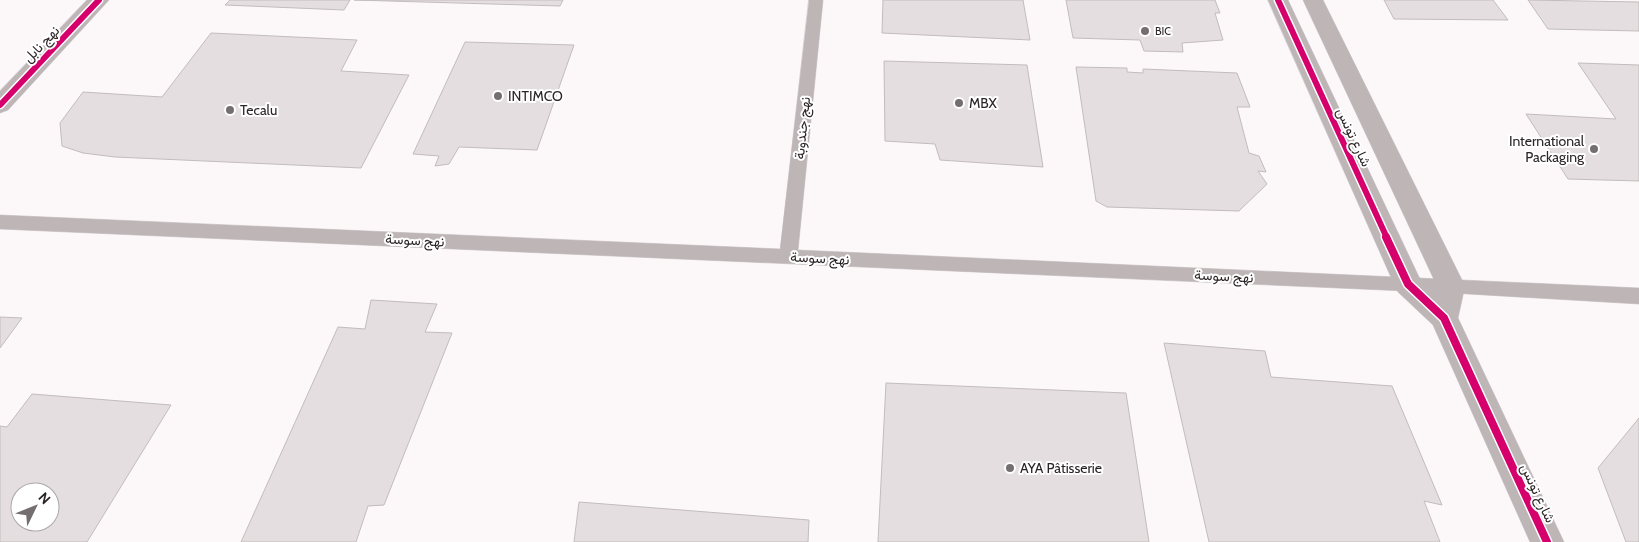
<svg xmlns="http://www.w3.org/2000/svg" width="1639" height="542" viewBox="0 0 1639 542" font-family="Cabin,Vazirmatn,sans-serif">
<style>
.building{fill:#e5dee0;stroke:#c2bcbd;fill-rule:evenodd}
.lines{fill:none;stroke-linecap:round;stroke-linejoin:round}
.service-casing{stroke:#d6d2d3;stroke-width:1}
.minor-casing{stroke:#d6d2d3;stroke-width:1}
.service{fill:#beb5b7;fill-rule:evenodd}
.minor{fill:#beb5b7;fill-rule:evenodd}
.cycleway-far1-casing{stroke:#fff;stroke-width:9}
.cycleway-casing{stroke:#fff;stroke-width:11}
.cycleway-far1{stroke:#d6006c;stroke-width:6}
.cycleway{stroke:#d6006c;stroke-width:8}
.poi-dot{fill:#756e70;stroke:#fff;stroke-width:2}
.labels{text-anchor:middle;stroke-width:4;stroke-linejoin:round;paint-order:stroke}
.far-poi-label{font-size:11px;fill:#2c2426;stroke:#fff;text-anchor:start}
.street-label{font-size:14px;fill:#2c2426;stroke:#fff}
.poi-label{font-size:14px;fill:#2c2426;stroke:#fff;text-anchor:start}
</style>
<rect width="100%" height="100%" fill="#fcf7f8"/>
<!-- building -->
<path class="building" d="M230,0H350L344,10L225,5Z
M354,0H563L560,6Z
M883,0H1023L1030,40L882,33Z
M1066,0H1215L1220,13H1215L1223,40L1182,43L1183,52L1144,51L1140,40L1073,38Z
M1384,0H1493L1508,20L1394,19Z
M1528,0L1639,2V31L1548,29Z
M211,33L357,40L341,71L409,75L361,168L115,157L83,153L62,146L60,123L83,92L162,97Z
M465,42L574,45L537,150L459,147L449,164L435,166L439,156L413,154Z
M884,61L1027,65L1043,167L940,160L935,144L885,141Z
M1578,63L1639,65V181L1568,179L1526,114L1616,119Z
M1076,67L1127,68V72L1143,73V69L1237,73L1250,107H1237L1249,153L1259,156L1266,172L1258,171L1267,184L1239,211L1107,207L1096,201Z
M371,300L437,304L425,332L452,333L384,505L368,506L356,542H241L338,327L365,329Z
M0,317L22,318L0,348Z
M1164,343L1265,351L1271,377L1392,386L1442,505L1424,501L1440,542H1209Z
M886,383L1126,393L1149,542H878Z
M32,394L171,405L87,542H0V426L7,427ZM20,492H50V522H20Z
M1639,418V542H1626L1598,468Z
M579,502L809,520L808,542H574Z"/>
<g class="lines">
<!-- service casing -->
<g class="service-casing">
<path id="service" d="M809,0H823L798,250L1639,288V304L1451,293L0,229V215L780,249Z"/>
</g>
<!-- minor casing -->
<g class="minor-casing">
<path id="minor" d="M87,0H109L8,110L0,113V91Z
M1268,0H1288L1419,277L1436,293L1437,286L1303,0H1323L1465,286L1458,318L1564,542H1530L1433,325L1398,292L1394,284Z"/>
</g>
<!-- service -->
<use href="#service" class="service"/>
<!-- minor -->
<use href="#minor" class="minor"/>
<!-- cycleway-far1 casing -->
<g class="cycleway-far1-casing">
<path id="cycleway-far1" d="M1278,0L1387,238
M0,105L99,0"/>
</g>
<!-- cycleway casing -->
<g class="cycleway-casing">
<path id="cycleway" d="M1386,237L1408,284L1444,318L1547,542"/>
</g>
<!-- cycleway-far1 -->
<use href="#cycleway-far1" class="cycleway-far1"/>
<!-- cycleway -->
<use href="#cycleway" class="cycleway"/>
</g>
<!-- markers -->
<g class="poi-dot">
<circle cx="1145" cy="31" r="5"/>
<circle cx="498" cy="96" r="5"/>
<circle cx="959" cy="103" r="5"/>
<circle cx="230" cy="110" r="5"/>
<circle cx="1594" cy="149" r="5"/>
<circle cx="1010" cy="468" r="5"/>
</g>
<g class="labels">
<!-- far-poi labels -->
<g class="far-poi-label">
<text x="1155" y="35">BIC</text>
</g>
<!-- street labels -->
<g class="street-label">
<text transform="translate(41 44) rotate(-46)" y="5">نهج نابل</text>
<text transform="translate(802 128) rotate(-84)" y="5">نهج جندوبة</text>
<text transform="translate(1354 137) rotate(65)" y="5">شارع تونس</text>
<text transform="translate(415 240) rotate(3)" y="5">نهج سوسة</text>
<text transform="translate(820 258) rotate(3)" y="5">نهج سوسة</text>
<text transform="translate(1224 276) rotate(3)" y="5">نهج سوسة</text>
<text transform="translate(1538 493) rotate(65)" y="5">شارع تونس</text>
</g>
<!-- poi labels -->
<g class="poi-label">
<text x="508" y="101">INTIMCO</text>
<text x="969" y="108">MBX</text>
<text x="240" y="115">Tecalu</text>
<text x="1584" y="146" text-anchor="end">International<tspan x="1584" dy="16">Packaging</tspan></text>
<text x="1020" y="473">AYA Pâtisserie</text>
</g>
</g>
<!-- north arrow -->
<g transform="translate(35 507) rotate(47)"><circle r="24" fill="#ffffff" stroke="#aba7a8"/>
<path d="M0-4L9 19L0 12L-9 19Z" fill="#756e70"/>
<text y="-8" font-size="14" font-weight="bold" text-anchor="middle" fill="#2c2426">N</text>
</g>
</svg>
